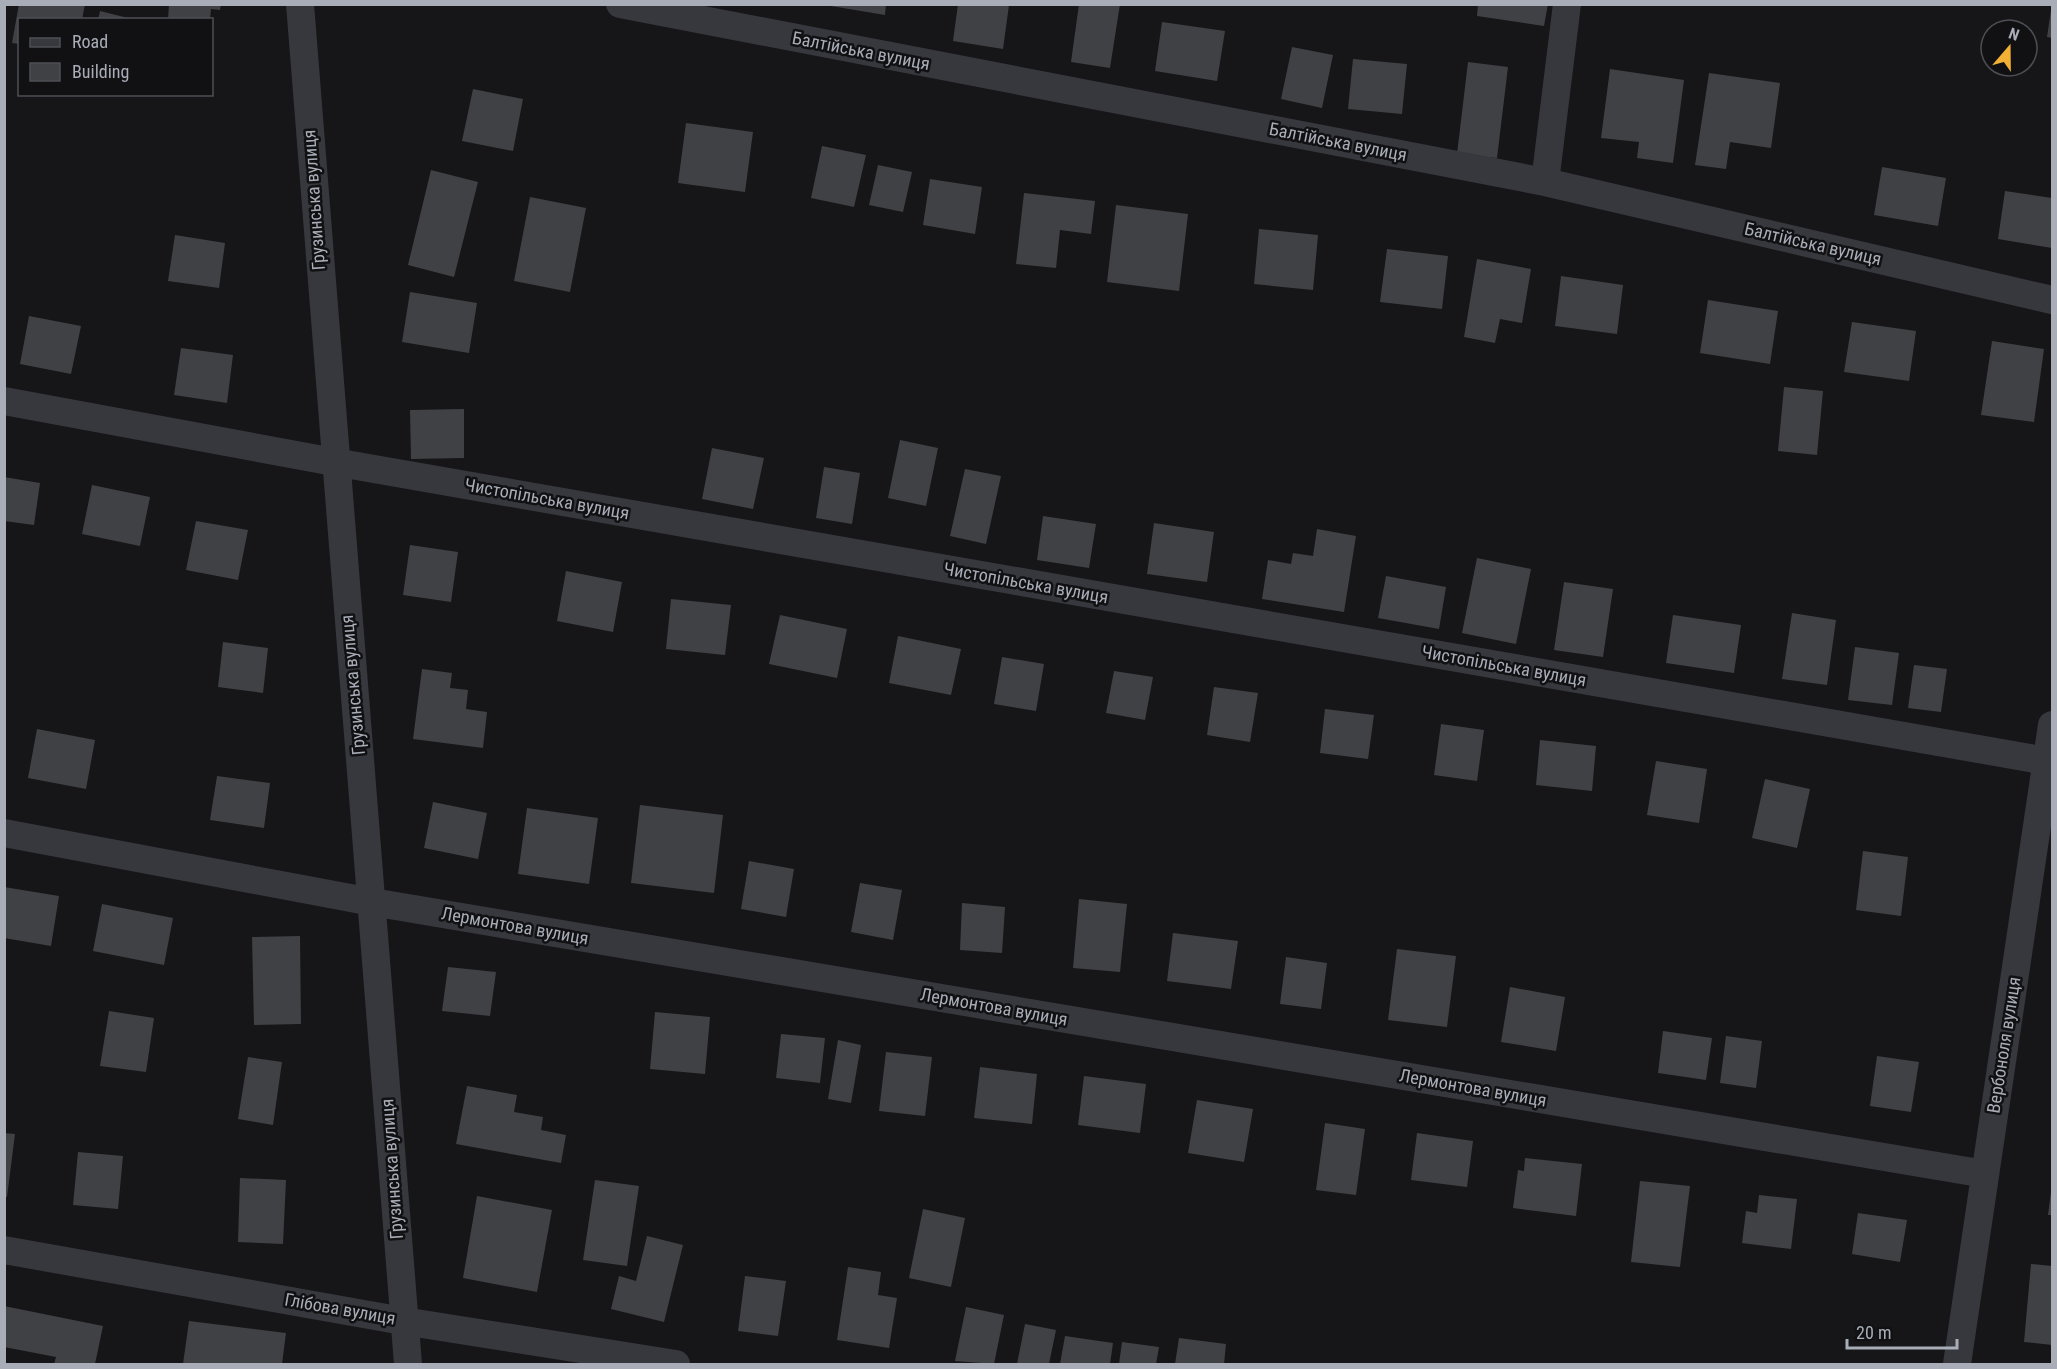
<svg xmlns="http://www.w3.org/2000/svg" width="2057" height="1369" viewBox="0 0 2057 1369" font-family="'Roboto Condensed',sans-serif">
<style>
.building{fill:#404145}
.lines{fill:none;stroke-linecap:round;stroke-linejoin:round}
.street{stroke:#37383d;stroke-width:28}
.labels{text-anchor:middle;stroke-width:5;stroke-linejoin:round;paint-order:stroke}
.street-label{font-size:18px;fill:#a8adb8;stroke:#111113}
</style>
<rect width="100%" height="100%" fill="#161618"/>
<!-- building -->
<path class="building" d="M19,4H85L82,20H20V44L12,43Z
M169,4H221L220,10L211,9L210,20H168Z
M819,4H886L885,15Z
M958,4L1009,5L1003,49L953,41Z
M1079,4H1120L1110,68L1071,62Z
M1478,4H1548L1544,26L1477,16Z
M2051,10H2052V38L2047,37Z
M100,11L132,19V20H98Z
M1162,22L1225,31L1217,81L1155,71Z
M1292,47L1333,55L1322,108L1281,99Z
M1353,59L1407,64L1402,114L1348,109Z
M1468,62L1508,67L1497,158L1457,154Z
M1610,69L1684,80L1673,163L1637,158L1639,142L1601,138Z
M1709,73L1780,83L1771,148L1730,142L1726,169L1695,165Z
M473,89L523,99L513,151L462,141Z
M686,123L753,132L745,192L678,183Z
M822,146L866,155L854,207L811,198Z
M878,165L912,172L903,212L869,205Z
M1882,167L1946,178L1938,226L1874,215Z
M431,170L478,182L454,277L408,265Z
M930,179L982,187L975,234L923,225Z
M2005,191L2052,198V248L1998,239Z
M1024,193L1095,201L1091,234L1060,230L1056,268L1016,264Z
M530,197L586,208L570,292L514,281Z
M1116,205L1188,214L1179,291L1107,282Z
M1259,229L1318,235L1313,290L1254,284Z
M175,235L225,243L219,288L168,281Z
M1387,249L1448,256L1442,309L1380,302Z
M1477,259L1531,269L1522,323L1500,319L1495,343L1464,337Z
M1561,276L1623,285L1617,334L1555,326Z
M410,292L477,303L469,353L402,342Z
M1708,300L1778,311L1770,364L1700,353Z
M29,316L81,326L71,374L20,364Z
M1852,322L1916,331L1909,381L1844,372Z
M1992,341L2044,349L2034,422L1981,415Z
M181,348L233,355L227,403L174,395Z
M1784,387L1823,391L1817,455L1778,451Z
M464,409V458L411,459L410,410Z
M900,440L938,448L926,506L888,498Z
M712,448L764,458L753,509L702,499Z
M824,467L860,473L852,524L816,518Z
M965,469L1001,476L986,544L950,536Z
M4,477L40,483L34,525L4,521Z
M92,485L150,497L140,546L82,534Z
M1043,516L1096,524L1089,568L1037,560Z
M196,521L248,530L238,580L186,570Z
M1154,523L1214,532L1207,582L1147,574Z
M1317,529L1356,536L1344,612L1262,599L1268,560L1291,564L1293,553L1313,556Z
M410,545L458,552L451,602L403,595Z
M1477,558L1531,569L1516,644L1462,633Z
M566,571L622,582L613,632L557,621Z
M1386,576L1446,587L1439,629L1378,618Z
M1564,582L1613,589L1603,657L1554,650Z
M671,599L731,605L725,655L666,649Z
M1792,613L1836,620L1827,685L1782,679Z
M780,615L847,629L837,678L769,664Z
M1673,615L1741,625L1734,673L1666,663Z
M898,636L961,649L951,695L889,683Z
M223,642L268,648L263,693L218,687Z
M1855,647L1899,653L1892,705L1848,700Z
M1002,657L1044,664L1036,711L994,704Z
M1914,665L1947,669L1941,712L1908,708Z
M422,669L452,673L450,688L468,690L466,709L487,712L483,748L413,739Z
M1114,671L1153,677L1145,720L1106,713Z
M1214,687L1258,693L1250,742L1207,735Z
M1325,709L1374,715L1368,759L1320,753Z
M1441,724L1484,730L1477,781L1434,775Z
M37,729L95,740L86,789L28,778Z
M1540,740L1596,746L1592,791L1536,785Z
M1656,761L1707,769L1699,823L1647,815Z
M217,776L270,783L264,828L210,820Z
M1765,779L1810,789L1797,848L1752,838Z
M433,802L487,813L478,859L424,848Z
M640,805L723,815L714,893L631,883Z
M527,808L598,818L589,884L518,874Z
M1863,851L1908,857L1901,916L1856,910Z
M749,861L794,869L786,917L741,909Z
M860,883L902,890L893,940L851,932Z
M4,887L59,896L51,946L4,938Z
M1079,899L1127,904L1120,972L1073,968Z
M962,903L1005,907L1002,953L960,950Z
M102,904L173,918L164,965L93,951Z
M1173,933L1238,941L1231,989L1167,981Z
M300,936L301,1024L254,1025L252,937Z
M1397,949L1456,956L1447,1027L1388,1020Z
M1286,957L1327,963L1321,1009L1280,1004Z
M448,967L496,972L490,1016L442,1011Z
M1510,987L1565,997L1556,1051L1501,1042Z
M109,1011L154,1018L146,1072L100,1066Z
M655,1012L710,1017L705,1074L650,1069Z
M1663,1031L1712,1038L1706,1080L1658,1073Z
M781,1034L825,1038L820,1083L776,1078Z
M1726,1036L1762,1041L1756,1088L1720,1083Z
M838,1040L861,1045L851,1103L828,1099Z
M886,1052L932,1057L925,1116L879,1111Z
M1877,1056L1919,1062L1911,1112L1870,1106Z
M248,1057L282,1062L273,1125L238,1119Z
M980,1067L1037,1074L1032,1124L974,1118Z
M1084,1076L1146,1084L1140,1133L1078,1125Z
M467,1086L517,1095L514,1112L543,1117L541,1130L566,1135L561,1163L456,1144Z
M1197,1100L1253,1109L1244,1162L1188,1153Z
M1325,1123L1365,1129L1356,1195L1316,1190Z
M4,1133L15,1134L7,1197L4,1196Z
M1417,1133L1473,1141L1467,1187L1411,1180Z
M78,1152L123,1156L118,1209L73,1205Z
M1525,1158L1582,1164L1576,1216L1513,1208L1518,1170L1524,1171Z
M240,1178L286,1180L283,1244L238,1242Z
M595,1180L639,1186L627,1266L583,1260Z
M1640,1181L1690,1186L1680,1267L1631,1262Z
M2051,1192H2052V1215H2048Z
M1759,1195L1797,1199L1791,1249L1742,1243L1746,1211L1757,1213Z
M477,1196L552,1210L537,1292L463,1278Z
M923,1209L965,1218L951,1287L909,1278Z
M1858,1213L1907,1220L1900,1262L1852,1254Z
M647,1236L683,1245L664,1322L611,1309L619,1276L636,1281Z
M2031,1264L2052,1266V1345L2024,1342Z
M848,1267L881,1272L878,1295L897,1298L889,1348L837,1340Z
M745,1276L786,1281L778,1336L738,1331Z
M4,1306L103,1326L95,1364H54L56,1357L4,1347Z
M966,1307L1004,1315L994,1364L955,1361Z
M189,1321L286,1333L282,1364H183Z
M1025,1324L1056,1330L1049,1364H1017Z
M1065,1336L1113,1343L1110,1364H1060Z
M1179,1338L1226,1344L1224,1364H1175Z
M1122,1342L1159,1347L1156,1364H1119Z"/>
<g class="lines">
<!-- street -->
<path class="street" d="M300,4L408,1364
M620,4L1545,182L2052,300
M1545,182L1567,4
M4,401L334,462L2047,761
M4,833L372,902L1985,1174
M4,1250L403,1321L676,1364
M1957,1364L2052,725"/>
</g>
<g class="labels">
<!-- street labels -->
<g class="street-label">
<text transform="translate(861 51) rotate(11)" y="6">Балтійська вулиця</text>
<text transform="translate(1338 142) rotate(11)" y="6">Балтійська вулиця</text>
<text transform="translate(314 200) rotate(-94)" y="6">Грузинська вулиця</text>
<text transform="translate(1813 244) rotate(13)" y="6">Балтійська вулиця</text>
<text transform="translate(547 499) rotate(10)" y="6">Чистопільська вулиця</text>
<text transform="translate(1026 583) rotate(10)" y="6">Чистопільська вулиця</text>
<text transform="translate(1504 666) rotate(10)" y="6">Чистопільська вулиця</text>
<text transform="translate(353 685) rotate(-95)" y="6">Грузинська вулиця</text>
<text transform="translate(515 926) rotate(10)" y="6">Лермонтова вулиця</text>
<text transform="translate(994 1007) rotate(10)" y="6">Лермонтова вулиця</text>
<text transform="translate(2004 1045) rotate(-81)" y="6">Вербоноля вулиця</text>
<text transform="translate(1473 1088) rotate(10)" y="6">Лермонтова вулиця</text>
<text transform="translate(392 1169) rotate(-94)" y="6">Грузинська вулиця</text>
<text transform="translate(340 1309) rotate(10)" y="6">Глібова вулиця</text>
</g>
</g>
<!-- border -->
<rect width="2057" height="1369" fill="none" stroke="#a8adb8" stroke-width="12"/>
<!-- legend -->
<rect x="18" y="18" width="195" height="78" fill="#111113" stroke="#4d4f55" stroke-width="1.5"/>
<rect x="30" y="38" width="30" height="9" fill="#37383d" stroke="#4d4f55" stroke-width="1.5"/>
<text x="72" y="48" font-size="18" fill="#a8adb8">Road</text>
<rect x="30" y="63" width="30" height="18" fill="#404145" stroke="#4d4f55" stroke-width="1.5"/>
<text x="72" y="78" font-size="18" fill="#a8adb8">Building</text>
<!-- north arrow -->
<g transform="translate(2009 48) rotate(20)"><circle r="28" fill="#111113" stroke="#4d4f55" stroke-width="1.5"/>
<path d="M0-4.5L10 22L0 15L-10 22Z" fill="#f2b134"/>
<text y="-9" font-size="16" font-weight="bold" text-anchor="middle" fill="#a8adb8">N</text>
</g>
<!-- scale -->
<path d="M1847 1339v9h110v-9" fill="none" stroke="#a8adb8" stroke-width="3"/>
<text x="1856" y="1339" font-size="18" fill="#a8adb8" stroke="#111113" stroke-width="4.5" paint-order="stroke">20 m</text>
</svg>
